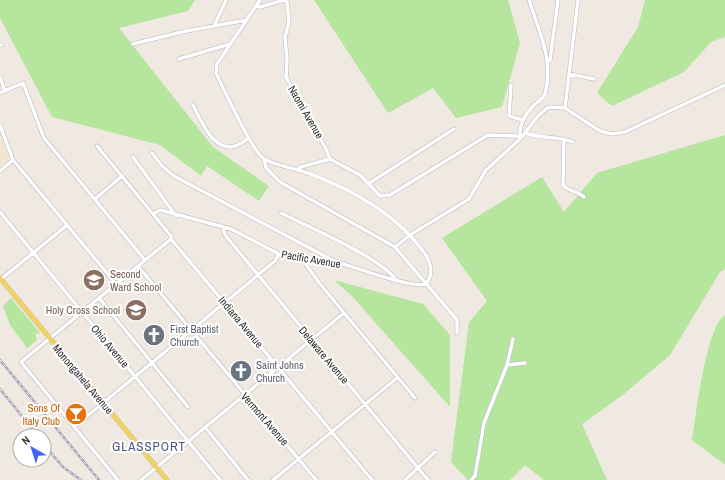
<svg xmlns="http://www.w3.org/2000/svg" width="725" height="480" viewBox="0 0 725 480" font-family="'Archivo Narrow',sans-serif">
<style>
.education{fill:#f0e6d1}
.green{fill:#b6e59e}
.lines{fill:none;stroke-linecap:round;stroke-linejoin:round}
.minor-casing{stroke:#b4b7c1;stroke-width:4.5}
.major-casing{stroke:#c9c9c9;stroke-width:5.5}
.minor{stroke:#fff;stroke-width:3.5}
.major{stroke:#f2d163;stroke-width:4.5}
.rail-casing{stroke:#a3a6b8;stroke-width:2.5}
.rail{stroke:#fff;stroke-width:1;stroke-dasharray:3;stroke-linecap:butt}
.labels{text-anchor:middle;stroke-width:4;stroke-linejoin:round;paint-order:stroke}
.street-label{font-size:11px;fill:#2e2e2e;stroke:#fff}
.education-label{font-size:11px;fill:#785e54;stroke:#fff;text-anchor:start}
.worship-label{font-size:11px;fill:#5b616d;stroke:#fff;text-anchor:start}
.food-label{font-size:11px;fill:#c56008;stroke:#fff;text-anchor:end}
.quarter-label{font-size:13px;letter-spacing:1px;fill:#4d5680;stroke:#fff}
</style>
<rect width="100%" height="100%" fill="#efe9e1"/>
<!-- education -->
<path class="education" d="M0,130L11,157L0,166Z"/>
<!-- green -->
<path class="green" d="M0,0H195L188,11L119,28L213,147L269,186L259,201L207,166L201,176L160,145L52,117L0,18Z
M314,0H508L520,43L502,107L456,118L433,88L388,113Z
M645,0H725V37L711,42L684,72L612,106L597,93L638,27Z
M725,135V269L720,272L670,355L620,397L582,424L607,480H544L525,465L510,480H468L451,462L469,322L487,301L442,238L542,177L564,212L597,173Z
M334,280L423,304L450,335V407L351,295Z
M11,298L40,333L35,334L37,340L27,348L10,325L3,306Z
M725,315V464H724L692,440C696,416 706,326 725,315Z"/>
<g class="lines">
<!-- minor casing -->
<g class="minor-casing">
<path id="minor" d="M260,0L217,64L216,73C224,90 252,151 264,159C278,166 293,168 308,173C351,189 395,213 423,251C430,260 435,273 426,284
M256,6L260,7L284,0L287,2L289,22L285,37L287,59L286,77L326,149L330,159
M214,26L226,0
M133,44L186,31L247,20
M0,45H2
M179,59L230,44
M547,62L550,60L558,0
M569,74L594,79
M0,77L5,91
M511,85L509,116L523,120
M0,93L23,83L44,138L145,260
M193,105C201,120 213,153 235,146C240,145 245,141 249,138
M565,108L578,0
M0,125L13,160L116,284
M525,133C541,139 558,136 573,142
M521,138C517,127 526,113 534,105C538,102 543,99 545,94C554,60 539,31 529,0
M564,140L563,185C569,192 578,191 584,197
M97,146L171,236V239L21,362L118,480
M152,153L162,166L174,176L336,262
M133,157L176,216
M264,159L266,168L280,182L395,247L457,320V333
M297,170L301,167L330,159L360,175L380,196L390,195L488,135L517,136L521,138
M0,171L13,160
M368,184L454,129
M95,199L122,176
M0,212L220,480
M281,213C307,226 381,258 395,279
M153,214L160,210L231,229L281,255L300,256L328,262H337C354,267 413,289 426,284
M223,227L225,235L428,480
M171,239L372,480
M395,247L410,235L469,199L486,170L521,138L537,117L547,108L552,107L565,108L600,131L612,134L625,132L725,85
M300,256L320,284L415,398
M138,266L316,480
M0,280L66,226
M99,298L188,407
M507,365L525,363
M74,427L275,261L279,254
M205,427L248,480
M141,480L344,313
M273,480L397,378
M405,480L435,452
M471,480L475,476L484,423L507,365L513,339"/>
</g>
<!-- major casing -->
<g class="major-casing">
<path id="major" d="M0,278L167,480"/>
</g>
<!-- minor -->
<use href="#minor" class="minor"/>
<!-- major -->
<use href="#major" class="major"/>
<!-- rail casing -->
<g class="rail-casing">
<path id="rail" d="M0,360L99,480
M0,389L38,436
M44,445L63,467L81,480"/>
</g>
<!-- rail -->
<use href="#rail" class="rail"/>
</g>
<!-- icons -->
<defs>
<g id="school-disc" transform="scale(1.15)"><circle r="9.5" fill="#8d6e63" stroke="#fff"/><path d="M0-5L7-2L0 1L-7-2ZM-4 1L0 2.5L4 1V4Q0 6-4 4Z" fill="#fff"/></g>
<g id="church-disc" transform="scale(1.15)"><circle r="9.5" fill="#6b7280" stroke="#fff"/><path d="M-1.2-6h2.4v3.5h3.3v2.4h-3.3V6h-2.4V-.1h-3.3v-2.4h3.3Z" fill="#fff"/></g>
<g id="bar-disc" transform="scale(1.15)"><circle r="9.5" fill="#e8710a" stroke="#fff"/><path d="M-6-5H6L.8 .8V4.5H3.5V6h-7V4.5H-.8V.8Z" fill="#fff"/></g>
</defs>
<g fill-rule="evenodd">
<use href="#school-disc" x="94" y="280"/>
<use href="#school-disc" x="136" y="310"/>
<use href="#church-disc" x="154" y="335"/>
<use href="#church-disc" x="241" y="371"/>
<use href="#bar-disc" x="76" y="414"/>
</g>
<g class="labels">
<!-- street labels -->
<g class="street-label">
<text transform="translate(306 112) rotate(60)" y="4">Naomi Avenue</text>
<text transform="translate(311 259) rotate(10)" y="4">Pacific Avenue</text>
<text transform="translate(241 322) rotate(50)" y="4">Indiana Avenue</text>
<text transform="translate(110 346) rotate(50)" y="4">Ohio Avenue</text>
<text transform="translate(324 355) rotate(50)" y="4">Delaware Avenue</text>
<text transform="translate(83 379) rotate(50)" y="4">Monongahela Avenue</text>
<text transform="translate(265 419) rotate(49)" y="4">Vermont Avenue</text>
</g>
<!-- education labels -->
<g class="education-label">
<text x="110" y="278">Second<tspan x="110" dy="13">Ward School</tspan></text>
<text x="120" y="314" text-anchor="end">Holy Cross School</text>
</g>
<!-- worship labels -->
<g class="worship-label">
<text x="170" y="333">First Baptist<tspan x="170" dy="13">Church</tspan></text>
<text x="256" y="369">Saint Johns<tspan x="256" dy="13">Church</tspan></text>
</g>
<!-- food labels -->
<g class="food-label">
<text x="60" y="412">Sons Of<tspan x="60" dy="13">Italy Club</tspan></text>
</g>
<!-- quarter labels -->
<g class="quarter-label">
<text x="149" y="451">GLASSPORT</text>
</g>
</g>
<!-- north arrow -->
<g transform="translate(32 448) rotate(321)"><circle r="19" fill="#ffffff" stroke="#ababab"/>
<path d="M0-3L7 15L0 10L-7 15Z" fill="#4264fb"/>
<text y="-6" font-size="11" font-weight="bold" text-anchor="middle" fill="#2e2e2e">N</text>
</g>
</svg>
